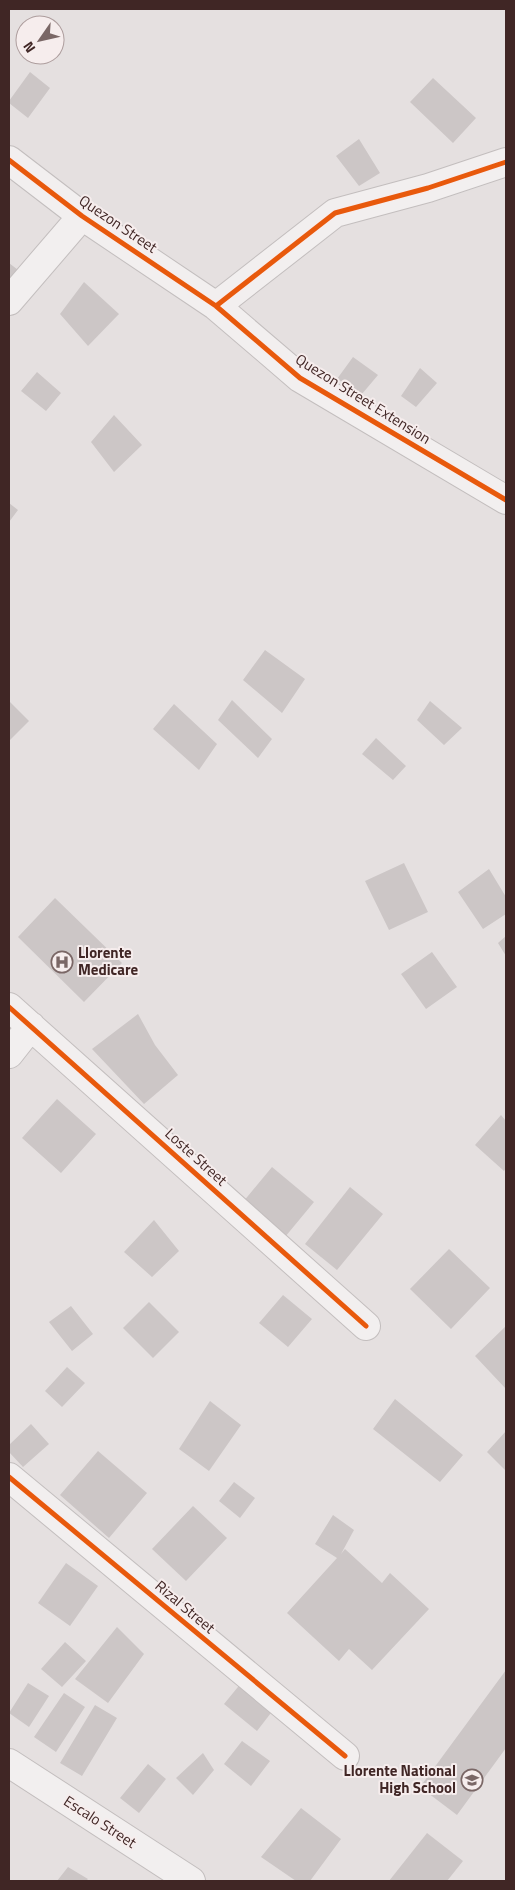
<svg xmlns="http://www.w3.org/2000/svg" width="515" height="1890" viewBox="0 0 515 1890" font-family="'Titillium Web',sans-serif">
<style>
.building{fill:#ccc6c6}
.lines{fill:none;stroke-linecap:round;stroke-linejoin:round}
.minor-casing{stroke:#c3bebe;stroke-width:30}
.minor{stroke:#f2efef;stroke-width:28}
.cycleway-casing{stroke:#f6eded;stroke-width:8}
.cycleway{stroke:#e8590c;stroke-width:5}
.labels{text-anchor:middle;stroke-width:4;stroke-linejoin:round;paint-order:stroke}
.street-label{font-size:15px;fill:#402625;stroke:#f6eded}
.poi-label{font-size:15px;font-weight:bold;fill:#402625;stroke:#f6eded;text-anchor:start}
</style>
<rect width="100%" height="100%" fill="#e5e0e0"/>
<!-- building -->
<path class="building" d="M30,72L50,88L28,118L9,103V101Z
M433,78L476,118L453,143L410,102Z
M359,139L380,173L359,186L336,156Z
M9,263L22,273L9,289Z
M84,282L119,314L88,346L60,314Z
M353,357L378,375L362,394L337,379Z
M420,368L437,383L416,407L401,396Z
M37,372L61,393L46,411L21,391Z
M114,415L142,445L114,472L91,442Z
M9,503L18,510L9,522Z
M265,650L305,679L282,713L243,680Z
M232,700L272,739L258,758L218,720Z
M9,701L29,721L9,741Z
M430,701L462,728L444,745L417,720Z
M174,704L217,744L199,770L153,729Z
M376,738L406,766L393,780L362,754Z
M404,863L428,912L389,930L365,881Z
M489,869L506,897V914L483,929L458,892Z
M55,898L122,963L84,1002L18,937Z
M506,936V956L498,943Z
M432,952L457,987L426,1009L401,974Z
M138,1014L155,1045L178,1075L144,1104L92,1049Z
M57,1099L96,1134L61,1173L22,1138Z
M501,1115L506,1121V1168L504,1171L475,1145Z
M272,1167L314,1202L285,1237L243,1202Z
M350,1187L383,1214L337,1270L305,1244Z
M154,1220L179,1251L152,1277L124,1252Z
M449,1249L490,1288L451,1329L410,1289Z
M283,1295L312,1319L288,1347L259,1323Z
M149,1302L179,1332L153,1358L123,1328Z
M71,1306L93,1334L72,1351L49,1322Z
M506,1326V1389L475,1356Z
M67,1367L85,1383L62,1407L45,1391Z
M395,1399L463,1455L440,1482L373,1429Z
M210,1401L241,1425L209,1471L179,1449Z
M31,1424L49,1444L23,1467L9,1452V1445Z
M506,1431V1471L487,1452Z
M98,1451L147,1493L109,1538L60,1495Z
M234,1482L255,1498L240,1518L219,1501Z
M193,1506L227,1538L186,1581L152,1549Z
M333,1515L354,1530L341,1554L345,1549L382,1583L390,1573L429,1609L372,1670L349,1649L339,1661L287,1613L337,1558L315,1544Z
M66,1563L98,1586L70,1626L38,1603Z
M117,1627L144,1654L108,1703L75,1679Z
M65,1642L86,1661L62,1687L41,1669Z
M506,1670V1748L457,1815L420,1787Z
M242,1682L274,1709L257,1731L224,1704Z
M28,1683L49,1696L29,1727L9,1713Z
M64,1693L85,1707L56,1752L34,1737Z
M95,1705L117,1718L82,1776L60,1763Z
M242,1741L270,1761L251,1786L224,1764Z
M203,1753L214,1770L193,1795L176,1778Z
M148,1764L166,1779L139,1813L120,1798Z
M301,1808L341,1839L310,1881H296L261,1857Z
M427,1833L463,1861L447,1881H389Z
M68,1867L88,1879L86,1881H57Z"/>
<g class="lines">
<!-- minor casing -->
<g class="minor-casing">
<path id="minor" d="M9,160L82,216L216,306L300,378L506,500
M9,301L82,216
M216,306L335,213L428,188L506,162
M9,1007L366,1326
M9,1054L31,1026
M9,1477L345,1756
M9,1763L191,1881"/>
</g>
<!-- minor -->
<use href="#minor" class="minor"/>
<!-- cycleway casing -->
<g class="cycleway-casing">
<path id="cycleway" d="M9,160L82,216L216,306L300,378L506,500
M216,306L335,213L428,188L506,162
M9,1007L366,1326
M9,1477L345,1756"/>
</g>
<!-- cycleway -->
<use href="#cycleway" class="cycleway"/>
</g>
<!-- icons -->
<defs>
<g id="hospital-ring" transform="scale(1.125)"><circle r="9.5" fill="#f6eded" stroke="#7a6766" stroke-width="1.5"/><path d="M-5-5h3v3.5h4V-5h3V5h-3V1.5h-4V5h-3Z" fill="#7a6766"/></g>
<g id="school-ring" transform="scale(1.125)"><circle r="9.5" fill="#f6eded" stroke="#7a6766" stroke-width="1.5"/><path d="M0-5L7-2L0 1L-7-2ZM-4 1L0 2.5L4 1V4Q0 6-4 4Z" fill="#7a6766"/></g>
</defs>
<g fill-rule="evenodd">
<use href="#hospital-ring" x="62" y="962"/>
<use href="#school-ring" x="472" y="1780"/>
</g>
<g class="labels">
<!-- street labels -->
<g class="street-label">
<text transform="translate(118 224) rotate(34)" y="5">Quezon Street</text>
<text transform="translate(363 399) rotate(32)" y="5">Quezon Street Extension</text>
<text transform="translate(196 1157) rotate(42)" y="5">Loste Street</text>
<text transform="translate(185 1607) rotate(40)" y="5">Rizal Street</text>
<text transform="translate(100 1822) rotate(33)" y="5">Escalo Street</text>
</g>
<!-- poi labels -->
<g class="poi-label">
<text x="78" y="958">Llorente<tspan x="78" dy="17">Medicare</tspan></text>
<text x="456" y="1776" text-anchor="end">Llorente National<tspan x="456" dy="17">High School</tspan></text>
</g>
</g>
<!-- border -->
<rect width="515" height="1890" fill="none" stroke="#402625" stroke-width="20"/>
<!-- north arrow -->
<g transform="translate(40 40) rotate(236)"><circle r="24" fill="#f6eded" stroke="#ad9d9d"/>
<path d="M0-4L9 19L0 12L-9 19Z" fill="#7a6766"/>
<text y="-8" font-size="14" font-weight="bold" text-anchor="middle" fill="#402625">N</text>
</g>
</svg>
